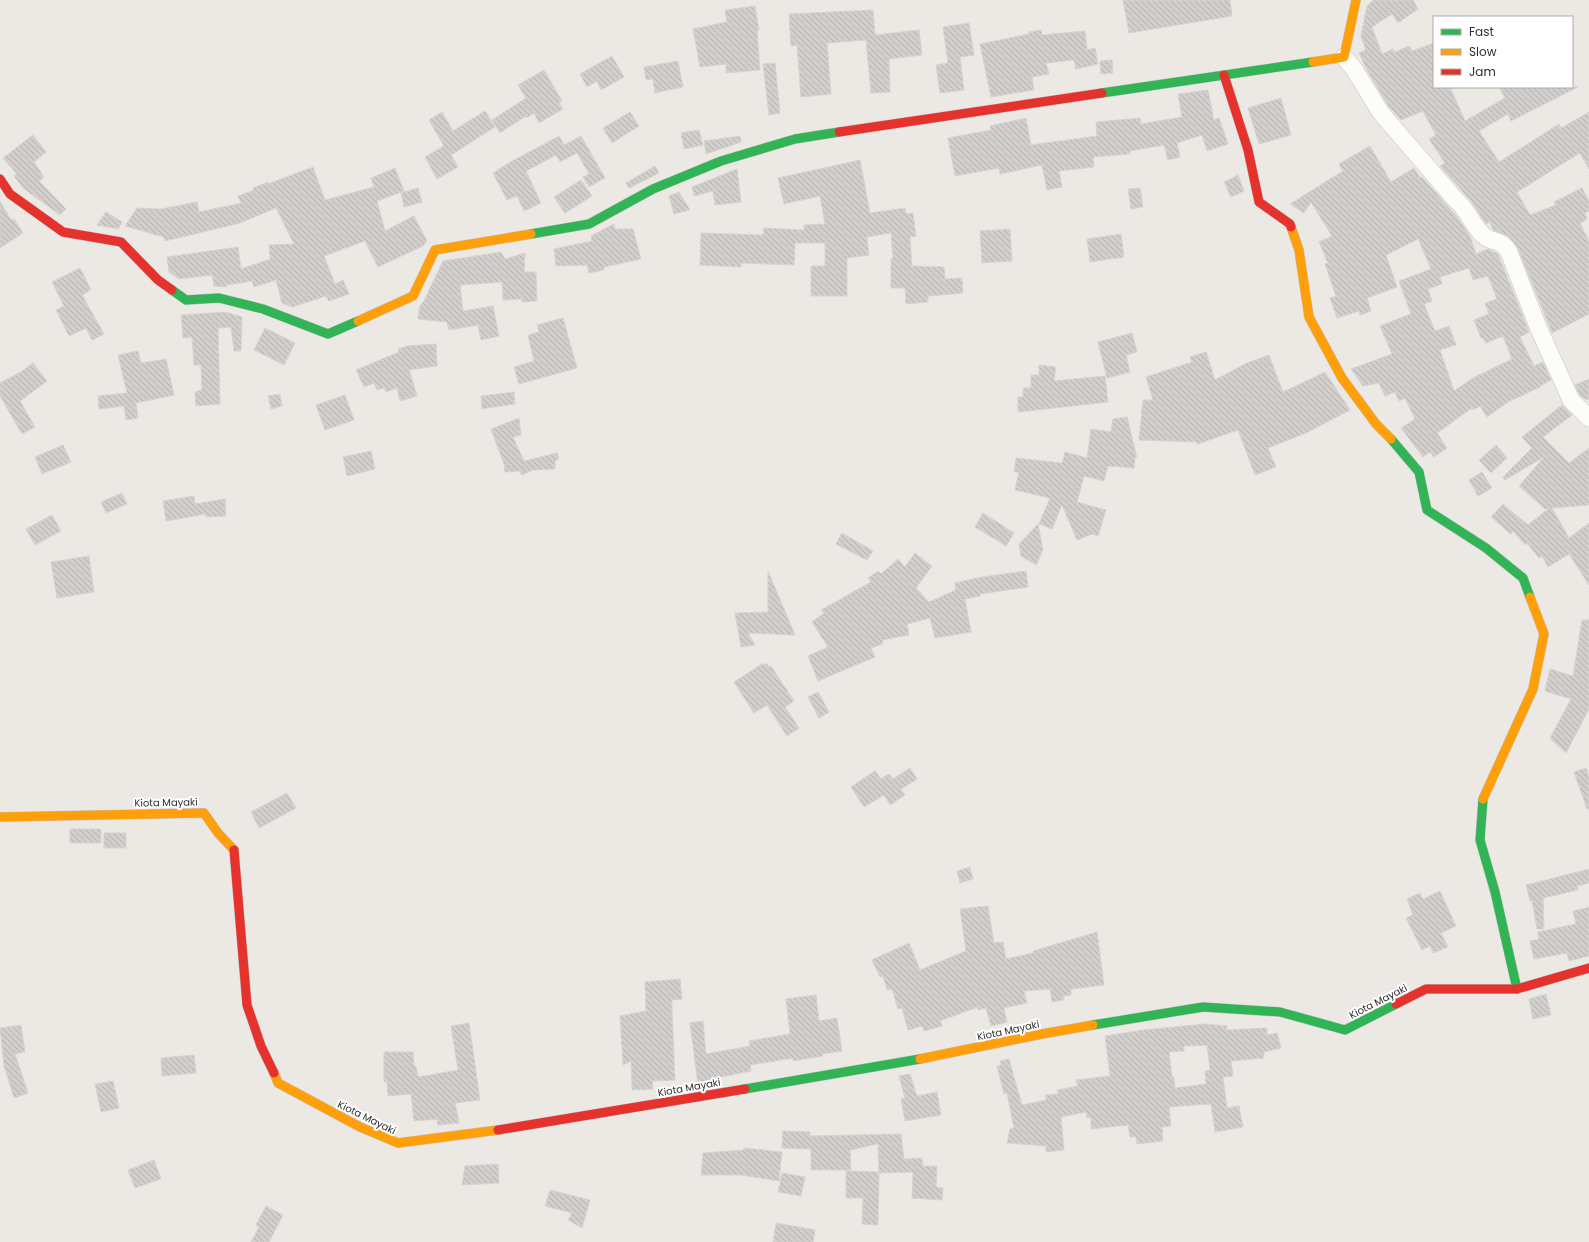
<svg xmlns="http://www.w3.org/2000/svg" width="1589" height="1242" viewBox="0 0 1589 1242" font-family="Poppins,sans-serif">
<style>
.building{fill:url(#building-back-hatch);stroke:#d7d4d0;fill-rule:evenodd}
.lines{fill:none;stroke-linecap:round;stroke-linejoin:round}
.street-casing{stroke:#c5c4c5;stroke-width:18}
.fast-casing{stroke:#c5c4c5;stroke-width:10}
.slow-casing{stroke:#c5c4c5;stroke-width:10}
.jam-casing{stroke:#c5c4c5;stroke-width:10}
.street{stroke:#fcfcfb;stroke-width:17}
.fast{stroke:#30b455;stroke-width:9}
.slow{stroke:#ff9f0a;stroke-width:9}
.jam{stroke:#e5322d;stroke-width:9}
.labels{text-anchor:middle;stroke-width:4;stroke-linejoin:round;paint-order:stroke}
.street-label{font-size:10px;fill:#2e2e2e;stroke:#fff}
</style>
<defs>
<pattern id="building-back-hatch" width="6" height="6" patternUnits="userSpaceOnUse"><rect width="6" height="6" fill="#d1cecb"/><path d="M-1 5l2 2M0 0l6 6M5-1l2 2" fill="none" stroke="#b4b1af"/></pattern>
</defs>
<rect width="100%" height="100%" fill="#ece8e4"/>
<!-- building -->
<path class="building" d="M1123,0H1230L1232,16L1129,33Z
M1373,0H1413L1418,9L1398,23L1392,14L1372,27L1382,54L1393,49L1395,52L1409,46L1412,51L1434,43V87H1450L1465,121L1505,98L1499,87H1578L1511,121L1508,114L1479,131L1499,162L1559,124L1561,128L1589,112V169L1580,153L1517,192L1530,215L1556,205L1554,202L1582,188L1589,201V211L1585,213L1587,219L1580,223L1589,241V314L1552,333L1517,246L1508,236L1493,230L1490,222L1486,224L1471,201L1440,166L1445,163L1429,139L1436,135L1423,111L1401,120L1389,107L1367,70L1359,53L1366,50L1361,36L1367,6Z
M755,6L759,30L757,31L760,70L726,73V64L700,67L693,29L727,22L725,10Z
M873,10L875,35L919,30L922,55L889,59L890,92L871,93L866,40L827,43L831,94L801,97L797,45L791,46L789,14Z
M969,23L974,55L960,57L964,90L940,93L936,65L948,63L943,27Z
M1041,30L1042,35L1085,31L1087,50L1095,48L1098,64L1076,69L1074,60L1046,63L1049,74L1032,77L1034,90L991,97L980,44L1029,34V32Z
M612,56L624,77L601,90L597,81L587,87L580,74Z
M1112,60L1113,73L1101,74L1100,61Z
M678,61L683,87L655,93L653,79L646,80L644,67Z
M775,63L780,113L769,115L763,64Z
M544,70L562,101L559,103L563,109L539,123L534,113L527,118L526,116L500,133L492,120L526,98L518,85Z
M1208,90L1214,120L1219,118L1228,144L1207,151L1202,135L1177,143L1180,157L1168,160L1164,145L1130,151V154L1093,157L1094,167L1059,171L1062,187L1047,190L1042,165L1000,174L999,168L955,176L948,138L991,130L990,126L1026,118L1031,145L1097,136L1096,122L1140,118L1141,124L1182,117L1178,94Z
M1281,98L1291,135L1259,144L1248,108Z
M485,111L495,127L451,155L458,167L437,179L425,157L444,146L429,120L442,112L453,131Z
M630,112L639,126L612,143L603,128Z
M699,130L703,145L684,149L681,133Z
M33,135L46,152L34,162L44,177L39,181L66,209L60,215L23,188L14,176L17,174L3,158Z
M559,136L564,145L581,136L605,178L589,187L583,177L589,174L577,153L560,162L556,155L526,171L541,203L524,211L517,196L507,200L493,173L512,161Z
M740,136L741,142L706,154L704,141Z
M1370,146L1391,182L1414,168L1420,178L1422,177L1458,218L1470,236L1476,254L1488,249L1498,254L1529,332L1520,337L1534,366L1543,362L1551,380L1540,386V387L1508,402L1487,417L1480,406L1473,410L1472,408L1437,433L1447,448L1434,457L1430,452L1423,457L1401,428L1415,419L1405,398L1399,401L1395,392L1385,396L1379,383L1363,386L1351,369L1392,354L1380,326L1411,314L1399,281L1431,269L1418,239L1386,255L1397,287L1367,298L1371,311L1360,315L1359,311L1337,318L1330,298L1336,296L1325,264L1328,263L1319,242L1332,236L1311,202L1304,213L1290,204L1343,171L1339,164ZM1469,268L1473,280L1488,276L1497,299L1485,303L1489,314L1474,320L1481,338H1483L1486,343L1503,336L1512,359L1473,378L1454,391L1440,350L1456,345L1449,326L1435,331L1424,304L1432,301L1428,289L1442,284L1440,277Z
M860,160L870,213L905,208L906,214L913,213L916,236L910,237L912,266L944,267L945,279L962,278L963,293L928,296V302L906,304L905,288H891V259H893L891,233L867,237L869,255L847,258V296H811V266H825V243H795L794,265L741,263V267L700,265L701,233L763,235L764,228L804,230V225L825,224L820,196L784,204L778,178Z
M655,166L659,173L629,188L626,183Z
M313,167L325,200L374,187L371,178L395,168L404,191L377,201L385,231L414,216L427,241L423,246L378,267L365,241L324,256L335,284L343,280L349,294L329,301L326,296L292,307L282,303L276,280L254,287L252,281L226,285L227,287L214,286L212,275L179,279L169,272L167,257L238,247L241,269L270,259L269,245L294,244L276,208L240,223L165,241L164,237L125,226L137,208L161,209L197,202L199,212L241,203L238,196L254,190L253,188L268,182V184Z
M737,169L741,202L715,205L713,191L694,196L692,187Z
M1238,175L1244,191L1231,197L1224,182Z
M581,180L592,196L565,213L554,197Z
M418,188L422,202L404,207L401,193Z
M1140,188L1143,207L1131,209L1128,189Z
M679,192L690,210L674,214L669,196Z
M0,201L11,220L14,219L23,233L0,248Z
M106,212L122,222L118,229L97,225Z
M614,224L615,229H633L641,259L604,267V270L589,273L587,265L556,266L554,249L592,241L591,236Z
M1010,229L1012,261L982,263L980,231Z
M1121,234L1124,257L1090,262L1087,239Z
M501,252L505,259L525,253L524,272H536L537,301L522,302V299L503,300L502,282L460,285L463,311L493,306L499,336L481,340L478,325L449,330L447,322L418,319L420,306L424,301L443,261Z
M80,268L91,290L82,295L104,334L92,340L86,328L69,336L56,310L64,306L52,282Z
M225,312L242,317L241,351H234L231,327L218,328L220,404L196,406L195,392L202,390L201,365H194L192,337L183,338L181,315Z
M563,318L577,368L519,384L514,367L534,361L528,335L539,332L537,325Z
M265,328L295,343L284,365L254,350Z
M1132,333L1137,352L1126,355L1130,372L1107,378L1098,342Z
M436,344L437,366L409,370L417,396L400,401L397,388L386,392L384,388L377,390L374,383L364,387L356,370L399,352L398,349L407,346Z
M138,351L141,363L166,359L174,395L136,403L138,418L126,420L124,406L99,409L98,396L127,393L118,355Z
M1206,352L1215,380L1247,363L1269,355L1283,392L1325,372L1350,410L1306,433L1268,448L1276,467L1255,475L1238,430L1198,444L1197,442L1139,440L1143,400H1153L1146,377L1192,362L1190,357Z
M33,363L47,381L20,401L35,427L22,434L0,396V383L21,372Z
M1039,365L1056,367L1054,381L1105,376L1108,402L1018,412V397H1023V388H1031V375H1039Z
M1589,379V399L1586,400L1579,394L1575,385Z
M514,392L515,404L482,409L481,396Z
M280,394L282,406L271,409L268,396Z
M345,395L354,420L325,430L316,405Z
M1562,405L1572,415L1543,437L1569,463L1589,448V505L1552,508L1569,538L1589,523V585L1569,554L1548,567L1542,556L1539,558L1527,543L1525,545L1513,531L1511,534L1491,517L1503,504L1528,525L1548,509H1545L1519,486L1544,457L1505,480L1503,477L1532,448L1522,437Z
M1127,417L1137,458L1135,457L1134,468L1108,466L1104,481L1084,476L1077,502L1106,510L1098,536L1092,534L1077,540L1062,505L1052,529L1039,524L1050,498L1015,490L1019,472H1014L1016,458L1062,463L1065,452L1087,458L1091,429L1111,432L1113,419Z
M519,418L521,435L513,437L524,461L557,453L559,459L555,461V469L533,470L522,475L520,471L505,472L504,465L508,464H504L491,429Z
M63,445L71,462L42,474L35,457Z
M1496,445L1507,458L1491,473L1479,460Z
M371,451L375,469L347,476L343,457Z
M1482,472L1492,488L1478,496L1469,480Z
M122,493L127,504L106,513L101,502Z
M194,496L195,504L225,499L226,516L206,517V514L166,521L163,501Z
M983,513L1014,533L1006,546L975,527Z
M52,515L61,531L35,545L26,529Z
M1038,524L1043,550L1036,565L1021,556L1019,544Z
M842,533L873,551L867,560L836,544Z
M915,553L932,566L916,588L929,602L956,590L955,583L982,577L1026,571L1028,587L980,594V596L965,599L971,632L935,638L930,618L907,624L909,635L882,640L883,644L871,648L875,657L818,681L808,656L828,647L812,622L824,613L821,610L871,582L868,578L878,571L881,574L898,559L905,567Z
M89,556L94,592L57,598L51,562Z
M768,571L795,635L748,633L755,645L741,647L735,613L768,612Z
M1582,620H1589V709L1566,753L1550,738L1571,699L1545,691L1550,669L1573,676Z
M762,664H767L769,667L771,666L794,701L785,707L799,728L787,736L767,705L754,713L734,682Z
M818,692L829,712L819,718L808,697Z
M910,768L917,779L901,789L905,795L890,805L884,795L864,807L851,787L875,771L881,779L889,774L893,779Z
M1586,768L1589,776V809H1587L1574,772Z
M287,793L296,808L259,828L251,812Z
M70,829H101V843H70Z
M104,833H126V848H104Z
M970,867L973,879L960,883L957,871Z
M1589,869V883L1577,886L1578,890L1543,898L1544,929H1537L1532,901H1530L1526,885Z
M1440,891L1456,926L1441,933L1448,947L1433,953L1430,946L1422,950L1406,918L1413,915L1407,899L1420,893L1423,899Z
M988,906L994,943L1003,942L1006,959L1033,953V951L1097,932L1104,985L1071,989V995L1063,996L1064,1000L1052,1002L1050,989L1024,991L1027,1003L1004,1008L1007,1022L991,1026L986,1008L978,1010V1007L940,1021L942,1026L924,1031L922,1026L908,1030L902,1008L898,1009L892,989L887,990L883,976L880,977L872,960L909,943L920,970L966,951L960,909Z
M1589,907V956L1569,961L1567,953L1534,959L1530,941L1539,939L1538,932L1576,924L1573,911Z
M680,979L682,999L672,1000V1008L675,1080L652,1081L653,1089L632,1090L631,1061L623,1065L620,1016L646,1011L645,982Z
M1546,994L1551,1015L1533,1019L1529,999Z
M816,995L819,1021L837,1018L842,1051L822,1054L823,1056L793,1061V1058L750,1065L751,1071L711,1079L712,1082L698,1085L690,1023L703,1021L706,1054L750,1046L749,1041L790,1034L786,999Z
M469,1023L480,1100L455,1103L459,1123L438,1125L437,1119L414,1121L411,1094L388,1096L387,1081L384,1082V1052H413L414,1066H416L418,1077L458,1070L451,1026Z
M1205,1024L1227,1026L1226,1030L1267,1028V1035L1277,1033L1281,1048L1264,1052V1058L1231,1061L1233,1076L1223,1077L1227,1108L1239,1106L1243,1127L1215,1132L1211,1104L1194,1105L1169,1107L1171,1126L1162,1127L1163,1141L1137,1144L1136,1137H1130L1128,1125L1091,1129V1117L1087,1118L1086,1112L1061,1117L1064,1150L1046,1152V1146L1007,1143L1010,1129L1014,1128L1007,1093L1004,1094L997,1066L1001,1065L1000,1061L1009,1059L1022,1105L1046,1100V1095L1058,1094L1057,1090L1078,1086L1076,1080L1110,1076L1105,1036L1143,1030ZM1207,1045L1210,1070L1205,1071L1206,1084L1175,1088L1174,1077H1172L1169,1052L1184,1051V1046Z
M21,1025L25,1052L15,1054L28,1093L14,1098L4,1066L0,1028Z
M194,1055L196,1073L162,1076L161,1058Z
M910,1074L917,1096L937,1092L941,1115L905,1121L901,1099L905,1098L899,1076Z
M113,1081L119,1108L101,1112L95,1084Z
M783,1131L810,1132V1136L901,1134L904,1159L922,1158L923,1166H937L936,1187L943,1188L942,1200L912,1198L913,1172L879,1173L878,1144L850,1150L851,1170H811V1149L782,1148Z
M744,1148L782,1152L779,1181L741,1175H701L703,1153L744,1150Z
M154,1160L161,1179L135,1188L128,1170Z
M498,1164L499,1183L462,1185L465,1166Z
M846,1171L879,1172L878,1225L862,1224L863,1198H846Z
M782,1173L805,1177L801,1196L778,1192Z
M550,1190L590,1200L582,1228L568,1220L572,1213L545,1206Z
M266,1206L283,1215L269,1242H251L259,1227L256,1225Z
M776,1223L815,1230L813,1242H773Z"/>
<g class="lines">
<!-- street casing -->
<g class="street-casing">
<path id="street" d="M1344,57L1354,69L1381,113L1455,199C1468,209 1472,226 1484,236C1493,244 1500,237 1509,252L1538,327L1571,400L1589,418"/>
</g>
<!-- fast casing -->
<g class="fast-casing">
<path id="fast" d="M1102,93L1313,62
M531,234L589,224L653,189L721,161L795,139L839,132
M172,290L186,300L219,298L263,309L328,334L358,321
M1391,439L1419,472L1427,510L1486,548L1523,578L1530,597
M1483,799L1480,840L1495,892L1517,989
M1093,1025L1203,1007L1280,1012L1345,1030L1396,1004
M745,1089L920,1059"/>
</g>
<!-- slow casing -->
<g class="slow-casing">
<path id="slow" d="M1313,62L1344,57L1356,0
M1291,227L1299,250L1309,317L1342,378L1376,424L1391,439
M358,321L413,296L435,250L531,234
M1483,799L1533,689L1544,634L1530,597
M0,817L204,813L218,833L234,850
M920,1059L1042,1034L1093,1025
M274,1073L278,1083L360,1127L398,1143L498,1130"/>
</g>
<!-- jam casing -->
<g class="jam-casing">
<path id="jam" d="M1224,75L1248,150L1259,202L1290,224L1291,227
M839,132L1102,93
M0,179L10,194L63,232L121,242L158,280L172,290
M234,850L247,1005L261,1046L274,1073
M1396,1004L1426,989H1517L1589,968
M498,1130L745,1089"/>
</g>
<!-- street -->
<use href="#street" class="street"/>
<!-- fast -->
<use href="#fast" class="fast"/>
<!-- slow -->
<use href="#slow" class="slow"/>
<!-- jam -->
<use href="#jam" class="jam"/>
</g>
<g class="labels">
<!-- street labels -->
<g class="street-label">
<text transform="translate(166 802) rotate(-1)" y="4">Kiota Mayaki</text>
<text transform="translate(1378 1001) rotate(-27)" y="4">Kiota Mayaki</text>
<text transform="translate(1008 1030) rotate(-12)" y="4">Kiota Mayaki</text>
<text transform="translate(689 1087) rotate(-10)" y="4">Kiota Mayaki</text>
<text transform="translate(367 1117) rotate(26)" y="4">Kiota Mayaki</text>
</g>
</g>
<!-- legend -->
<rect x="1433" y="16" width="140" height="72" fill="#ffffff" stroke="#ababab"/>
<rect x="1441" y="29" width="20" height="6" fill="#30b455" stroke="#ababab"/>
<text x="1469" y="36" font-size="12" fill="#2e2e2e">Fast</text>
<rect x="1441" y="49" width="20" height="6" fill="#ff9f0a" stroke="#ababab"/>
<text x="1469" y="56" font-size="12" fill="#2e2e2e">Slow</text>
<rect x="1441" y="69" width="20" height="6" fill="#e5322d" stroke="#ababab"/>
<text x="1469" y="76" font-size="12" fill="#2e2e2e">Jam</text>
</svg>
